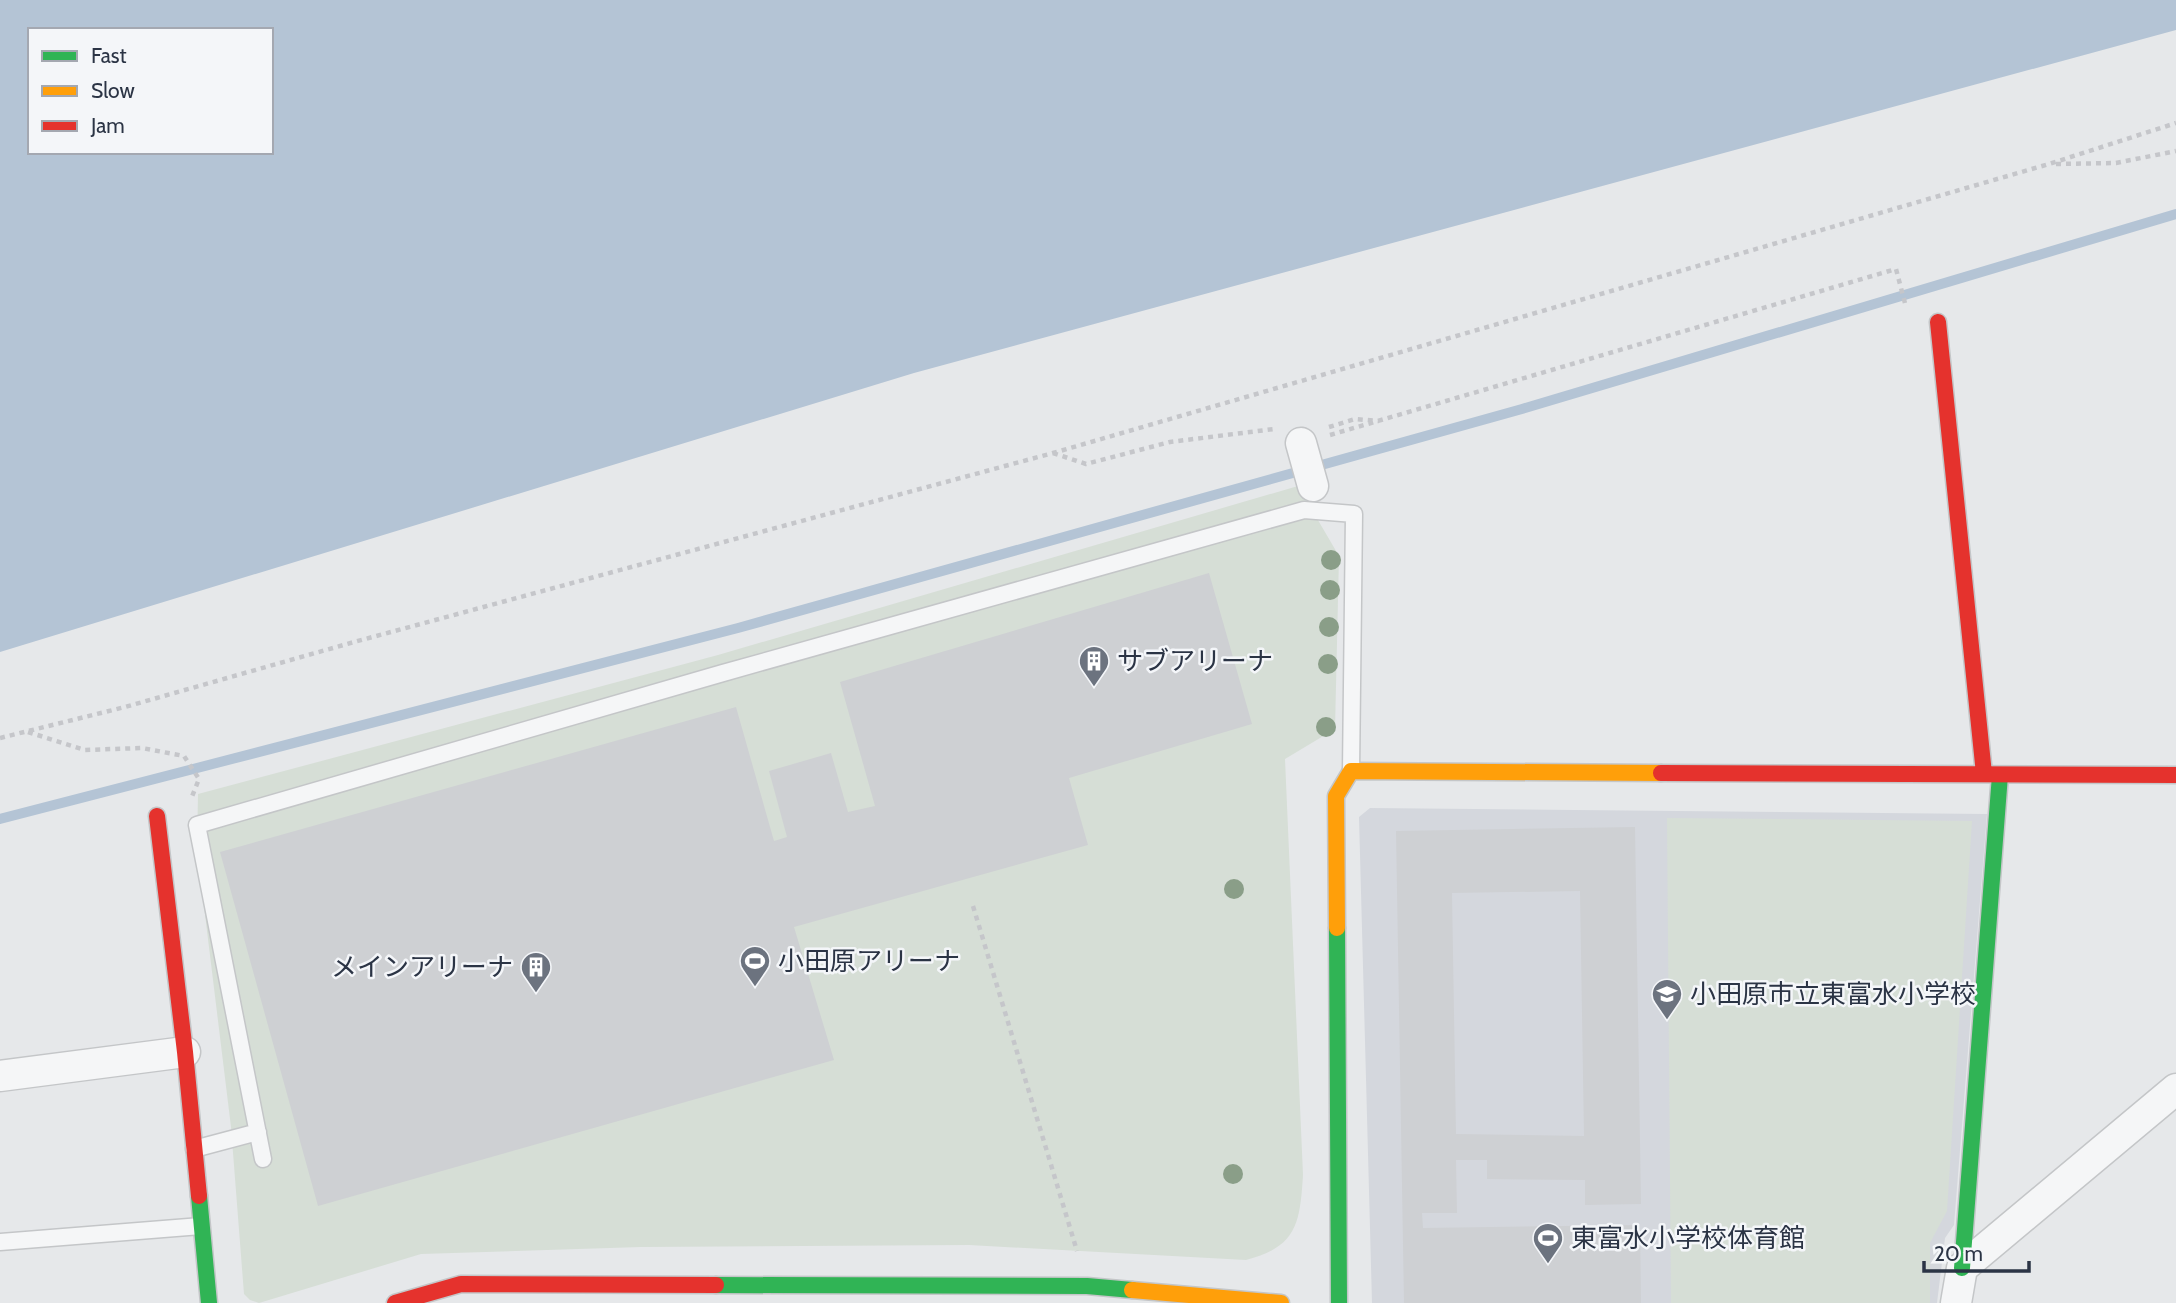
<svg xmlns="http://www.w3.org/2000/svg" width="2176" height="1303" viewBox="0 0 2176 1303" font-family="Cabin,'Noto Sans JP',sans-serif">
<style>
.built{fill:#d4d7dd}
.green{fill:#d6ded6}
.water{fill:#b4c4d5;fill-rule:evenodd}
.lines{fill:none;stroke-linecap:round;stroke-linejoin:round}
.stream{stroke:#b4c4d5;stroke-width:10}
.building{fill:#ced0d3;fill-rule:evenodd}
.lane-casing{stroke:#c4c6c8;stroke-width:19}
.street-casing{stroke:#c4c6c8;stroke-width:33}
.fast-casing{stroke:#c4c6c8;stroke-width:19}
.slow-casing{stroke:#c4c6c8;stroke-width:19}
.jam-casing{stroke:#c4c6c8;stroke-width:19}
.path{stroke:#c5c6ca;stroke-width:4.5;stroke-dasharray:5 5;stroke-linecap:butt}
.lane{stroke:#f5f6f7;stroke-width:16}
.street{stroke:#f5f6f7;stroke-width:30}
.fast{stroke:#30b455;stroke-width:16}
.slow{stroke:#ff9f0a;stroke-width:16}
.jam{stroke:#e5322d;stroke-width:16}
.tree{fill:#8a9e88}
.labels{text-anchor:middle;stroke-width:5;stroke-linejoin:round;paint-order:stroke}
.poi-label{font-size:26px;fill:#2b3445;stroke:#f4f6f9;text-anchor:start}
</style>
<rect width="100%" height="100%" fill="#e6e8ea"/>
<!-- built -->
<path class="built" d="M1370,808L1987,814L1954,1225L1945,1238L1937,1303H1372L1359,817Z"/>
<!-- green -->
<path class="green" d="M1298,486L1339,556L1335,729L1285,759L1303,1175C1300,1223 1297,1247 1246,1260L969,1245L641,1247L421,1254L259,1303L250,1300L244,1294L231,1127L197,849L198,794L718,655Z
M1667,818L1972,821L1947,1211L1930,1243V1303H1671Z"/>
<!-- water -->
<path class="water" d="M0,0H2176V30L914,373L0,652ZM30,30H271V152H30Z"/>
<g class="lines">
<!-- stream -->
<path class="stream" d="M0,819L738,628L1522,409L2176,214"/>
</g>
<!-- building -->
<path class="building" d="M1209,573L1252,724L1069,778L1088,845L794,927L834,1060L318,1206L220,852L736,707L774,841L787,837L769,771L831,753L848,812L875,806L840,682Z
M1635,827L1641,1204L1585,1205V1180L1487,1179V1160H1456L1457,1213H1422L1423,1228L1640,1225L1641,1303H1404L1396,831ZM1580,891L1584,1136L1456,1134L1452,893Z"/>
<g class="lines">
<!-- lane casing -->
<g class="lane-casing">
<path id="lane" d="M194,1149L258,1132
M263,1159L197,825L723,673L1304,510L1354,514L1351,771
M0,1242L201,1226"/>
</g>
<!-- street casing -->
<g class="street-casing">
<path id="street" d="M1301,443L1313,486
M0,1076L185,1052
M1956,1303L1962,1268L2176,1089"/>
</g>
<!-- fast casing -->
<g class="fast-casing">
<path id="fast" d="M1337,928L1339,1303
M199,1196L209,1303
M1962,1268L2000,775
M716,1285L1087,1286L1132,1290"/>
</g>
<!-- slow casing -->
<g class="slow-casing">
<path id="slow" d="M1337,928L1336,796L1351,771L1661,773
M1132,1290L1281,1303"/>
</g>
<!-- jam casing -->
<g class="jam-casing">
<path id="jam" d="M1938,322L1984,774
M1661,773L2176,775
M157,816L185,1052L199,1196
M395,1303L461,1284L716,1285"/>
</g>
<!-- path -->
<path class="path" d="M2056,164L2116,163L2176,151
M1329,427L1355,419L1379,421
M1330,435L1896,269L1906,307
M1053,453L1086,464L1170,442L1274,429
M28,732L85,750L142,748L184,756L199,779L191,799
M0,738L125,707L354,642L1053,453L2049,164L2176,123
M973,906L1077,1251"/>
<!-- lane -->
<use href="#lane" class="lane"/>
<!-- street -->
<use href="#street" class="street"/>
<!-- fast -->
<use href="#fast" class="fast"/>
<!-- slow -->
<use href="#slow" class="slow"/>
<!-- jam -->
<use href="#jam" class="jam"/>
</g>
<!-- trees -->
<g class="tree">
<circle cx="1331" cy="560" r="10"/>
<circle cx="1330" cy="590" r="10"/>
<circle cx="1329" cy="627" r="10"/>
<circle cx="1328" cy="664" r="10"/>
<circle cx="1326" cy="727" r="10"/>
<circle cx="1234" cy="889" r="10"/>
<circle cx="1233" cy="1174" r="10"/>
</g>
<!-- icons -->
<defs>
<g id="building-pin" transform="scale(1.575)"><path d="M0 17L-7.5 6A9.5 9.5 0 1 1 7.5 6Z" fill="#6c737f" stroke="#f4f6f9"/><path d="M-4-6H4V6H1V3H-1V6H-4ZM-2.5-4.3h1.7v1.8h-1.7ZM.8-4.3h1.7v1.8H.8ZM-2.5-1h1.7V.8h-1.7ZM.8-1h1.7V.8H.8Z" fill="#fff"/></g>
<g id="stadium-pin" transform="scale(1.575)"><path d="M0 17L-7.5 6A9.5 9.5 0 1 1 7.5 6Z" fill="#6c737f" stroke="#f4f6f9"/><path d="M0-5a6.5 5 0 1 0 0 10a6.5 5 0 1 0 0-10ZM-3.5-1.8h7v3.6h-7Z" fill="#fff"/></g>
<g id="school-pin" transform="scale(1.575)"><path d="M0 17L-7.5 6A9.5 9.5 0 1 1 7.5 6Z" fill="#6c737f" stroke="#f4f6f9"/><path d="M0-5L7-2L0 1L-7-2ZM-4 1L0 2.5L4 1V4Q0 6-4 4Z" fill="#fff"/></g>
</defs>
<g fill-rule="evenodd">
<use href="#building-pin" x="1094" y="661"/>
<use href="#stadium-pin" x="755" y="961"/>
<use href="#building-pin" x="536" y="967"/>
<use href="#school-pin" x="1667" y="994"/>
<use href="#stadium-pin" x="1548" y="1238"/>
</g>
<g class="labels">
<!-- poi labels -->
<g class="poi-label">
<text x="1117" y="670">サブアリーナ</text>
<text x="778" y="970">小田原アリーナ</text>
<text x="513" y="976" text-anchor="end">メインアリーナ</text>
<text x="1690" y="1003">小田原市立東富水小学校</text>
<text x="1571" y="1247">東富水小学校体育館</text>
</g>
</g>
<!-- legend -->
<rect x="28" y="28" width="245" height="126" fill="#f4f6f9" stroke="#a4a8b1" stroke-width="2"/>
<rect x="42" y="51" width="35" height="10" fill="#30b455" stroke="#a4a8b1" stroke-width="2"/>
<text x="91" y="63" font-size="21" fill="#2b3445">Fast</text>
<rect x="42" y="86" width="35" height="10" fill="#ff9f0a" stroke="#a4a8b1" stroke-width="2"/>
<text x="91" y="98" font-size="21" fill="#2b3445">Slow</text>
<rect x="42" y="121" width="35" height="10" fill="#e5322d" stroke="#a4a8b1" stroke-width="2"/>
<text x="91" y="133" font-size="21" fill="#2b3445">Jam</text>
<!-- scale -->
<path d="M1924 1261v10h105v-10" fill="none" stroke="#2b3445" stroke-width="3.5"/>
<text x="1934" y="1261" font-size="21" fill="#2b3445" stroke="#f4f6f9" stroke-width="5" paint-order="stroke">20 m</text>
</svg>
